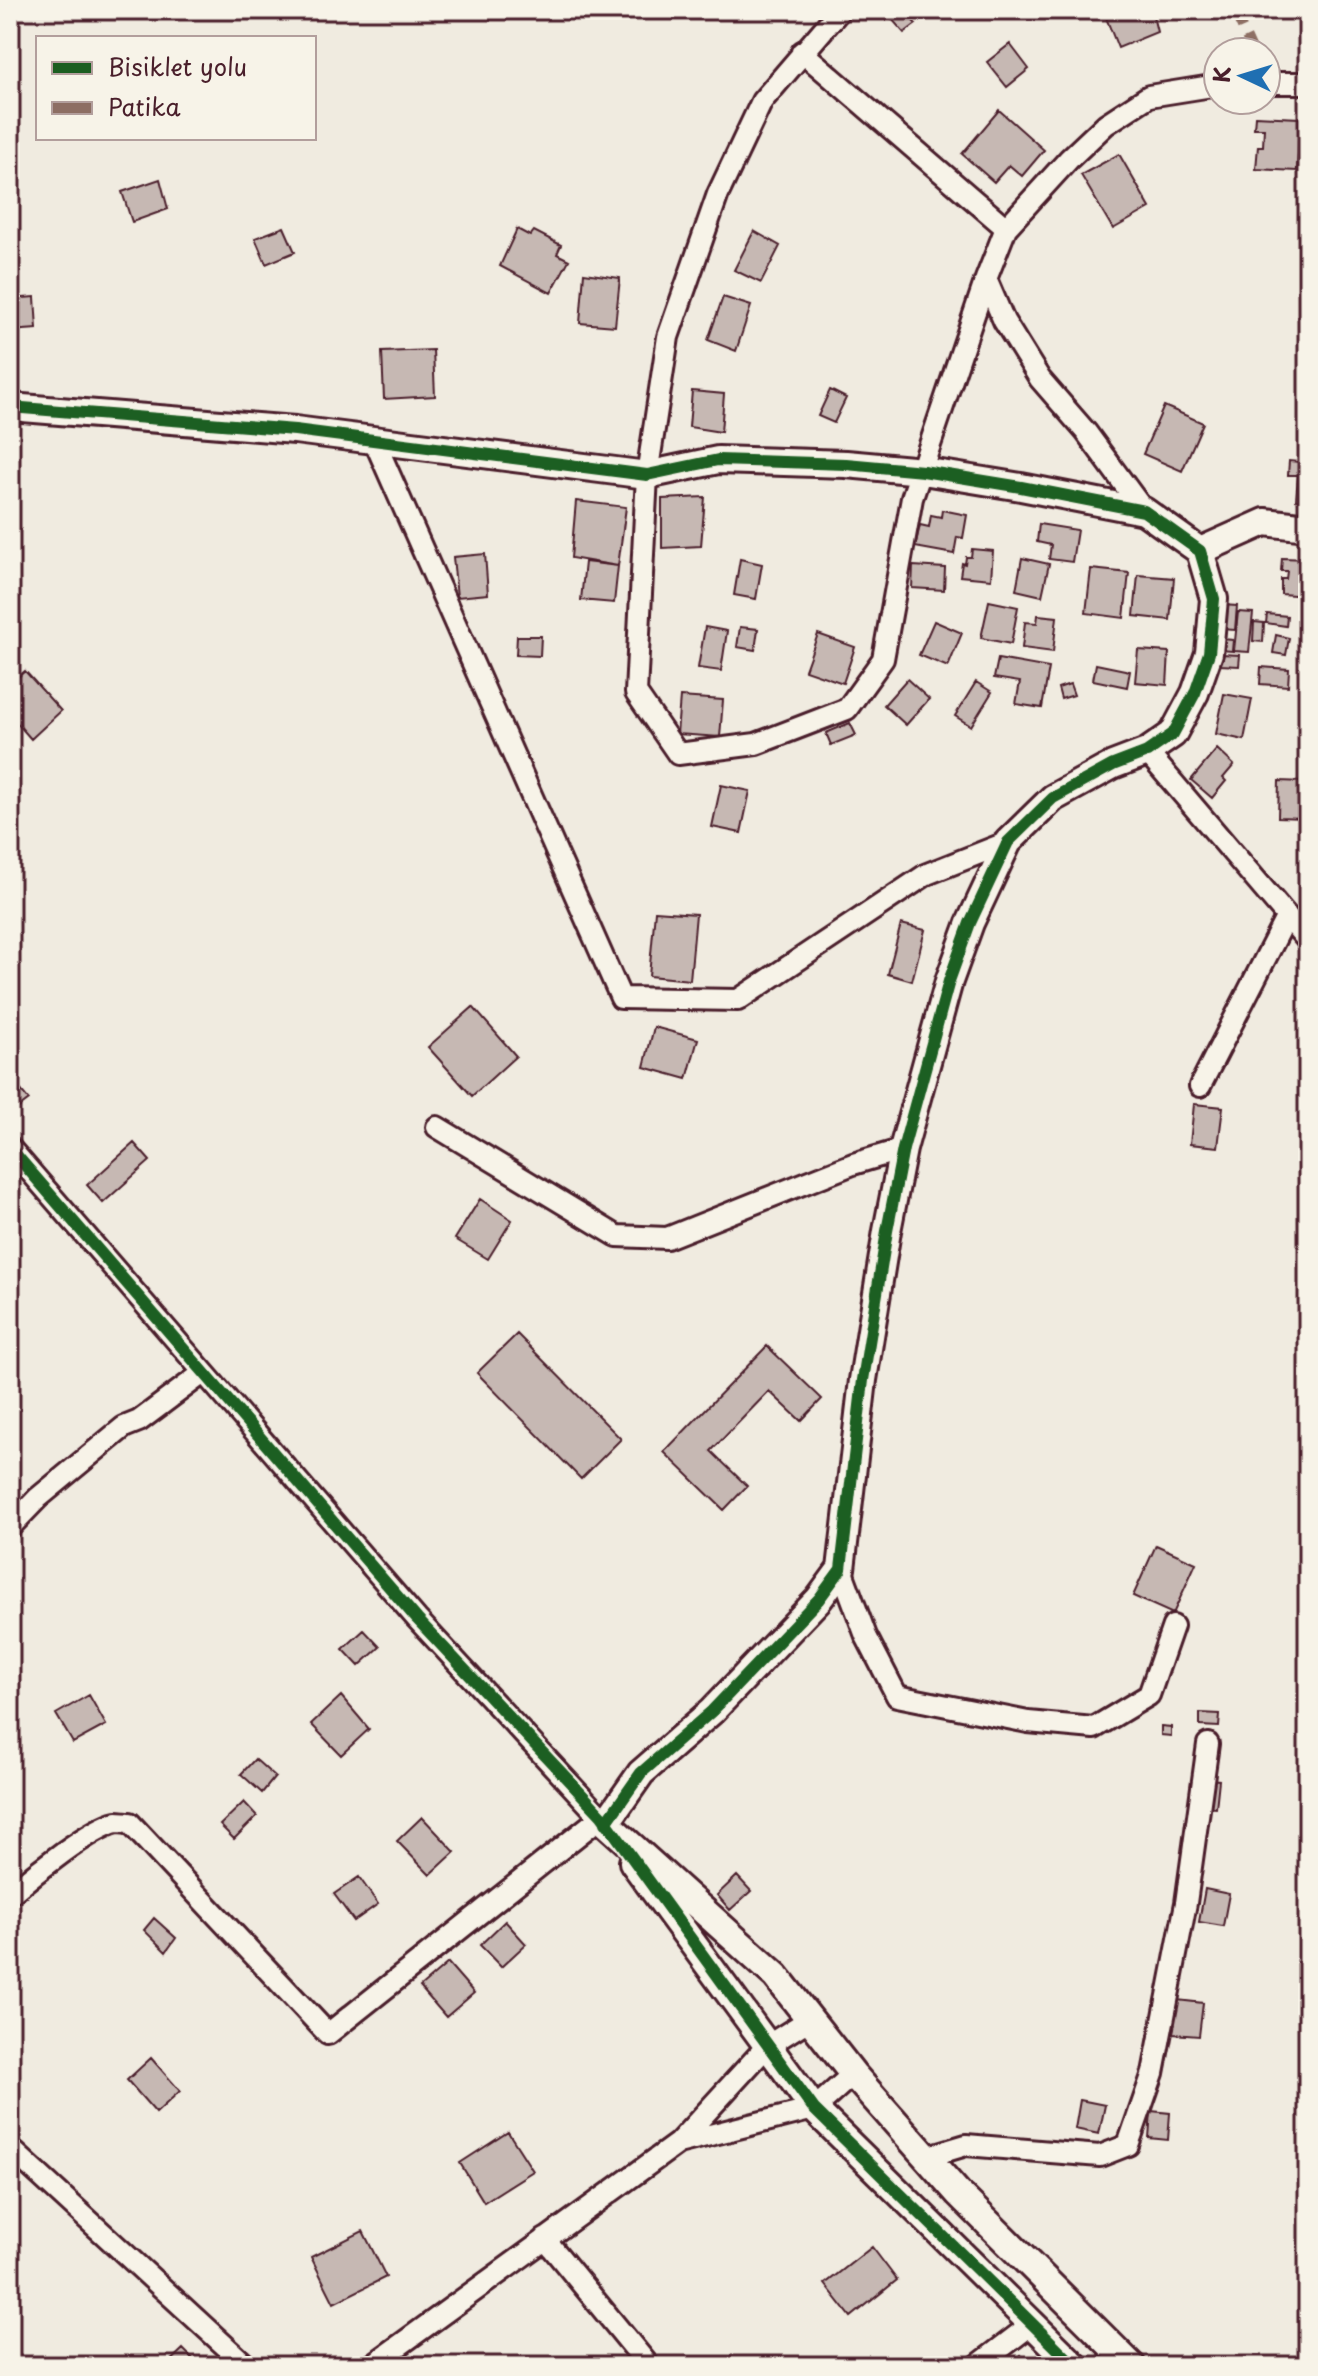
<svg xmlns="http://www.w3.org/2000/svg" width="1318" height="2376" viewBox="0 0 1318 2376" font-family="'Playpen Sans',sans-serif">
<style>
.building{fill:#c6b8b3;stroke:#4a1f2b;stroke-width:2}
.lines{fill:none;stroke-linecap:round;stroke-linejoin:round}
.minor-casing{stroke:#4a1f2b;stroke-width:26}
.tertiary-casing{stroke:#4a1f2b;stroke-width:32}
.minor{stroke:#f7f3e8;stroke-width:20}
.tertiary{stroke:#f7f3e8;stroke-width:26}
.quiet{stroke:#8d6e63;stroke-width:10;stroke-dasharray:20 10;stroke-linecap:butt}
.cycleway-casing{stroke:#f7f3e8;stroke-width:17}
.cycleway{stroke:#1b5e20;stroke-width:12}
</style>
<rect width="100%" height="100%" fill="#f0ebe0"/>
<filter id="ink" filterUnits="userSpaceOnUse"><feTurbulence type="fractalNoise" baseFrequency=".0125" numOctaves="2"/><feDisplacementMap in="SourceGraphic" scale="16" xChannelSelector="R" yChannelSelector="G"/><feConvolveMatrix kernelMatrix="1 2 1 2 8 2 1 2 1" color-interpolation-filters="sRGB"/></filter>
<g filter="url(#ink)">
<!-- building -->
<path class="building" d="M884,10H903L916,24L904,33Z
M1103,10H1164L1153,16L1157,32L1118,48Z
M1010,44L1029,69L1007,87L987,62Z
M999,110L1044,150L1022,176L1009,165L994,182L962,154Z
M1255,116L1300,118L1297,171L1256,169L1258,146H1263L1264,128H1254Z
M1119,154L1150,208L1113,229L1081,175Z
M160,179L168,209L132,222L122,192Z
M284,227L295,252L266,264L255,238Z
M517,229L530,236L534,231L561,245L557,254L569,260L551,293L500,266Z
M754,231L780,246L761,283L734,270Z
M584,273L620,278L615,326L580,323Z
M35,297L37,329L10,331V299Z
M723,297L751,306L736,351L708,340Z
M433,350L435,396L384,399L382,352Z
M830,390L846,398L834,423L818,416Z
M692,391L724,394L721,432L689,427Z
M1164,406L1203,423L1182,471L1143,454Z
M1300,456L1308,457V501L1296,500L1298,475H1288L1289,461L1299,462Z
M705,497L701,546L662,548V499Z
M576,501L626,507L618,566L571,558Z
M942,510L967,515L963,538L957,537L954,554L915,547L920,525L929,527L931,515L941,517Z
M1039,524L1077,530L1072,562L1049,559L1051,545L1037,542Z
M972,549L993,551L991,579L960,576L962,563L965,564L966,557H971Z
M485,554L488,594L457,597L453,557Z
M1022,558L1049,564L1042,596L1016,590Z
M1282,558L1308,559V574H1304V580H1308V596L1281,594V579H1286L1287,571H1281Z
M740,559L762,564L756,599L734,595Z
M585,562L618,566L614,603L581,600Z
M913,566L945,568L944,590L912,588Z
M1091,569L1129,573L1124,618L1086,613Z
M1138,575L1174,578L1170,620L1134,616Z
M989,601L1018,607L1011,644L981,638Z
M1222,605L1237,606L1235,630L1221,629Z
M1238,612L1253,613L1249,652L1234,651Z
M1267,614L1287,616L1286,626L1266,623Z
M1302,614H1308V628H1301Z
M1038,615L1057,617L1053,652L1022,648L1025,622L1037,623Z
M934,621L962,633L948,667L919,655Z
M1254,622L1264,623L1263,642L1253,641Z
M705,627L727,631L721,671L698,668Z
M740,627L758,629L755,650L737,647Z
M818,634L855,647L843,683L805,670Z
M1276,635L1289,638L1286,655L1273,653Z
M517,636H541L540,656L516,655Z
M1222,639L1233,640L1232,651L1221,650Z
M1138,650L1169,652L1167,685L1135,682Z
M1221,654L1240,655L1239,666L1220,665Z
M998,659L1049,668L1042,708L1016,704L1020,682L994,678Z
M1096,664L1130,671L1127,687L1093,680Z
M1261,667L1289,669L1288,686L1260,684Z
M25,671L61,711L31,739L10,715V684Z
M907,679L929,699L906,725L884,705Z
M976,682L992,692L971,726L955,716Z
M1070,684L1074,695L1061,699L1058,688Z
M1224,694L1252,699L1244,740L1216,734Z
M680,697L723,700L720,737L677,734Z
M850,723L856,735L831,745L826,733Z
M1217,749L1234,765L1223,778L1226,781L1212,798L1191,780Z
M1279,781L1305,782L1304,818L1278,817Z
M721,785L750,791L741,833L712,827Z
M655,911L696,914L690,980L649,976Z
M901,924L925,930L912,981L888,974Z
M473,1007L516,1056L472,1096L428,1047Z
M654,1027L698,1039L687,1079L644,1067Z
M10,1077L29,1100L16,1110L10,1103Z
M1194,1104L1223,1107L1218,1147L1190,1144Z
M134,1143L150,1161L103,1203L87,1185Z
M480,1199L512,1220L488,1259L455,1239Z
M517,1334L621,1439L581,1479L477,1373Z
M767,1346L822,1399L801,1421L769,1391L711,1451L747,1486L724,1510L664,1452Z
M1156,1545L1196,1563L1173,1614L1133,1596Z
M364,1630L380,1647L359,1666L343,1649Z
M89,1695L106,1725L73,1743L56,1714Z
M341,1696L369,1729L341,1755L311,1724Z
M1200,1713L1220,1714L1219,1727L1200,1726Z
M1161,1726L1171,1727V1736L1161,1735Z
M255,1759L275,1777L262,1793L241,1774Z
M1209,1779L1219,1780L1216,1808L1206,1807Z
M244,1802L257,1816L234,1839L220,1825Z
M422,1817L455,1852L430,1875L397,1841Z
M737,1876L751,1891L730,1910L717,1895Z
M359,1877L378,1904L354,1921L334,1894Z
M1205,1889L1229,1894L1223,1926L1199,1922Z
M154,1918L176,1938L166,1952L144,1930Z
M505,1921L526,1944L501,1967L480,1945Z
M448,1963L474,1993L446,2017L420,1987Z
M1177,2000L1203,2003L1199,2036L1173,2034Z
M151,2058L180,2091L156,2113L127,2080Z
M1080,2100L1105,2105L1099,2134L1075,2129Z
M1151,2111L1170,2113L1168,2140L1149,2138Z
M508,2132L533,2171L484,2202L460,2163Z
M363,2231L386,2277L334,2303L311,2257Z
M872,2247L897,2280L851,2317L825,2284Z
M183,2349L200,2366H165Z
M1021,2355L1031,2366H1010Z"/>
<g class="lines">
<!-- minor casing -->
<g class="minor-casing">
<path id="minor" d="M840,10L762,101L718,194L668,337L647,475L636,693L678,754L756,744L847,709L883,659L912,498L986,279
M802,52L1006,228
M1266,83H1308
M374,440L621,998L738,1000L927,874L1008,842
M1144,511L1086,432L1040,379L1004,321L986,279L1006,228L1069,159L1106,124L1149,96L1218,85
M1147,752L1308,941
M1200,1086L1287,916
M437,1127L617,1236L667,1238L853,1164L903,1149
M10,1148L417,1619L606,1823
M10,1527L38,1498L124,1427L139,1421L203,1373
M841,1569L866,1636L897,1696L1028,1722L1094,1728L1149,1695L1173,1626
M10,1894C31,1876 92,1827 117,1822C122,1822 126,1823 130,1823L328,2034L602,1816
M678,2143L814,2109L853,2074
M10,2148L247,2366
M926,2157L966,2145L1100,2156L1128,2145L1153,2073L1186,1903L1208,1744
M545,2239L649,2366
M371,2366L678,2143L767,2046L810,2019
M977,2366L1032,2324"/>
</g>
<!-- tertiary casing -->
<g class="tertiary-casing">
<path id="tertiary" d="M10,407L295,430L647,475L718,460L846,464L923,471L1021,487L1144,511L1200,551L1214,599L1209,653L1195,693L1173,734L1147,752L1113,765L1053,798L1008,842L970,923L949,981L903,1149L887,1231L863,1380L841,1569L819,1599L712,1711L641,1773L606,1823
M1200,551L1265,522L1308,527
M606,1823L776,1976L853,2074L958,2193L1132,2366
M633,1862L814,2109L1075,2366"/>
</g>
<!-- minor -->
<use href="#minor" class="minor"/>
<!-- tertiary -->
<use href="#tertiary" class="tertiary"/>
<!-- quiet -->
<path class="quiet" d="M1234,10L1253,52
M1266,80L1268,83"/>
<!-- cycleway casing -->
<g class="cycleway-casing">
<path id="cycleway" d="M10,407L295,430L647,475L718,460L846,464L923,471L1021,487L1144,511L1200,551L1214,599L1209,653L1195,693L1173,734L1147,752L1113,765L1053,798L1008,842L970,923L949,981L903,1149L887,1231L863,1380L841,1569L819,1599L712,1711L641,1773L606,1823
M10,1148L417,1619L602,1816L814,2109L1075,2366"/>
</g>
<!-- cycleway -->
<use href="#cycleway" class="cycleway"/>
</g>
</g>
<!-- margin -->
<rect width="1318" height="2376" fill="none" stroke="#f7f3e8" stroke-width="40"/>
<rect x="20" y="20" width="1278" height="2336" fill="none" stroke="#4a1f2b" stroke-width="3" filter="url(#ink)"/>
<!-- legend -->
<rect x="36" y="36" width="280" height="104" fill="#f7f3e8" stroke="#b29e9c" stroke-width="2"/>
<rect x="52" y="62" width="40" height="12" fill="#1b5e20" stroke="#b29e9c" stroke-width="2"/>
<text x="108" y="76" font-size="24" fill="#4a1f2b">Bisiklet yolu</text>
<rect x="52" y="102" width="40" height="12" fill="#8d6e63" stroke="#b29e9c" stroke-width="2"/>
<text x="108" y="116" font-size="24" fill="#4a1f2b">Patika</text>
<!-- north arrow -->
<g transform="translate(1242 76) rotate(274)"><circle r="38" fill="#f7f3e8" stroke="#b29e9c" stroke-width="2"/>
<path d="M0-6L14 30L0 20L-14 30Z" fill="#1f6fb2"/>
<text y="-12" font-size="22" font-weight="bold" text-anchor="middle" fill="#4a1f2b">K</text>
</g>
</svg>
